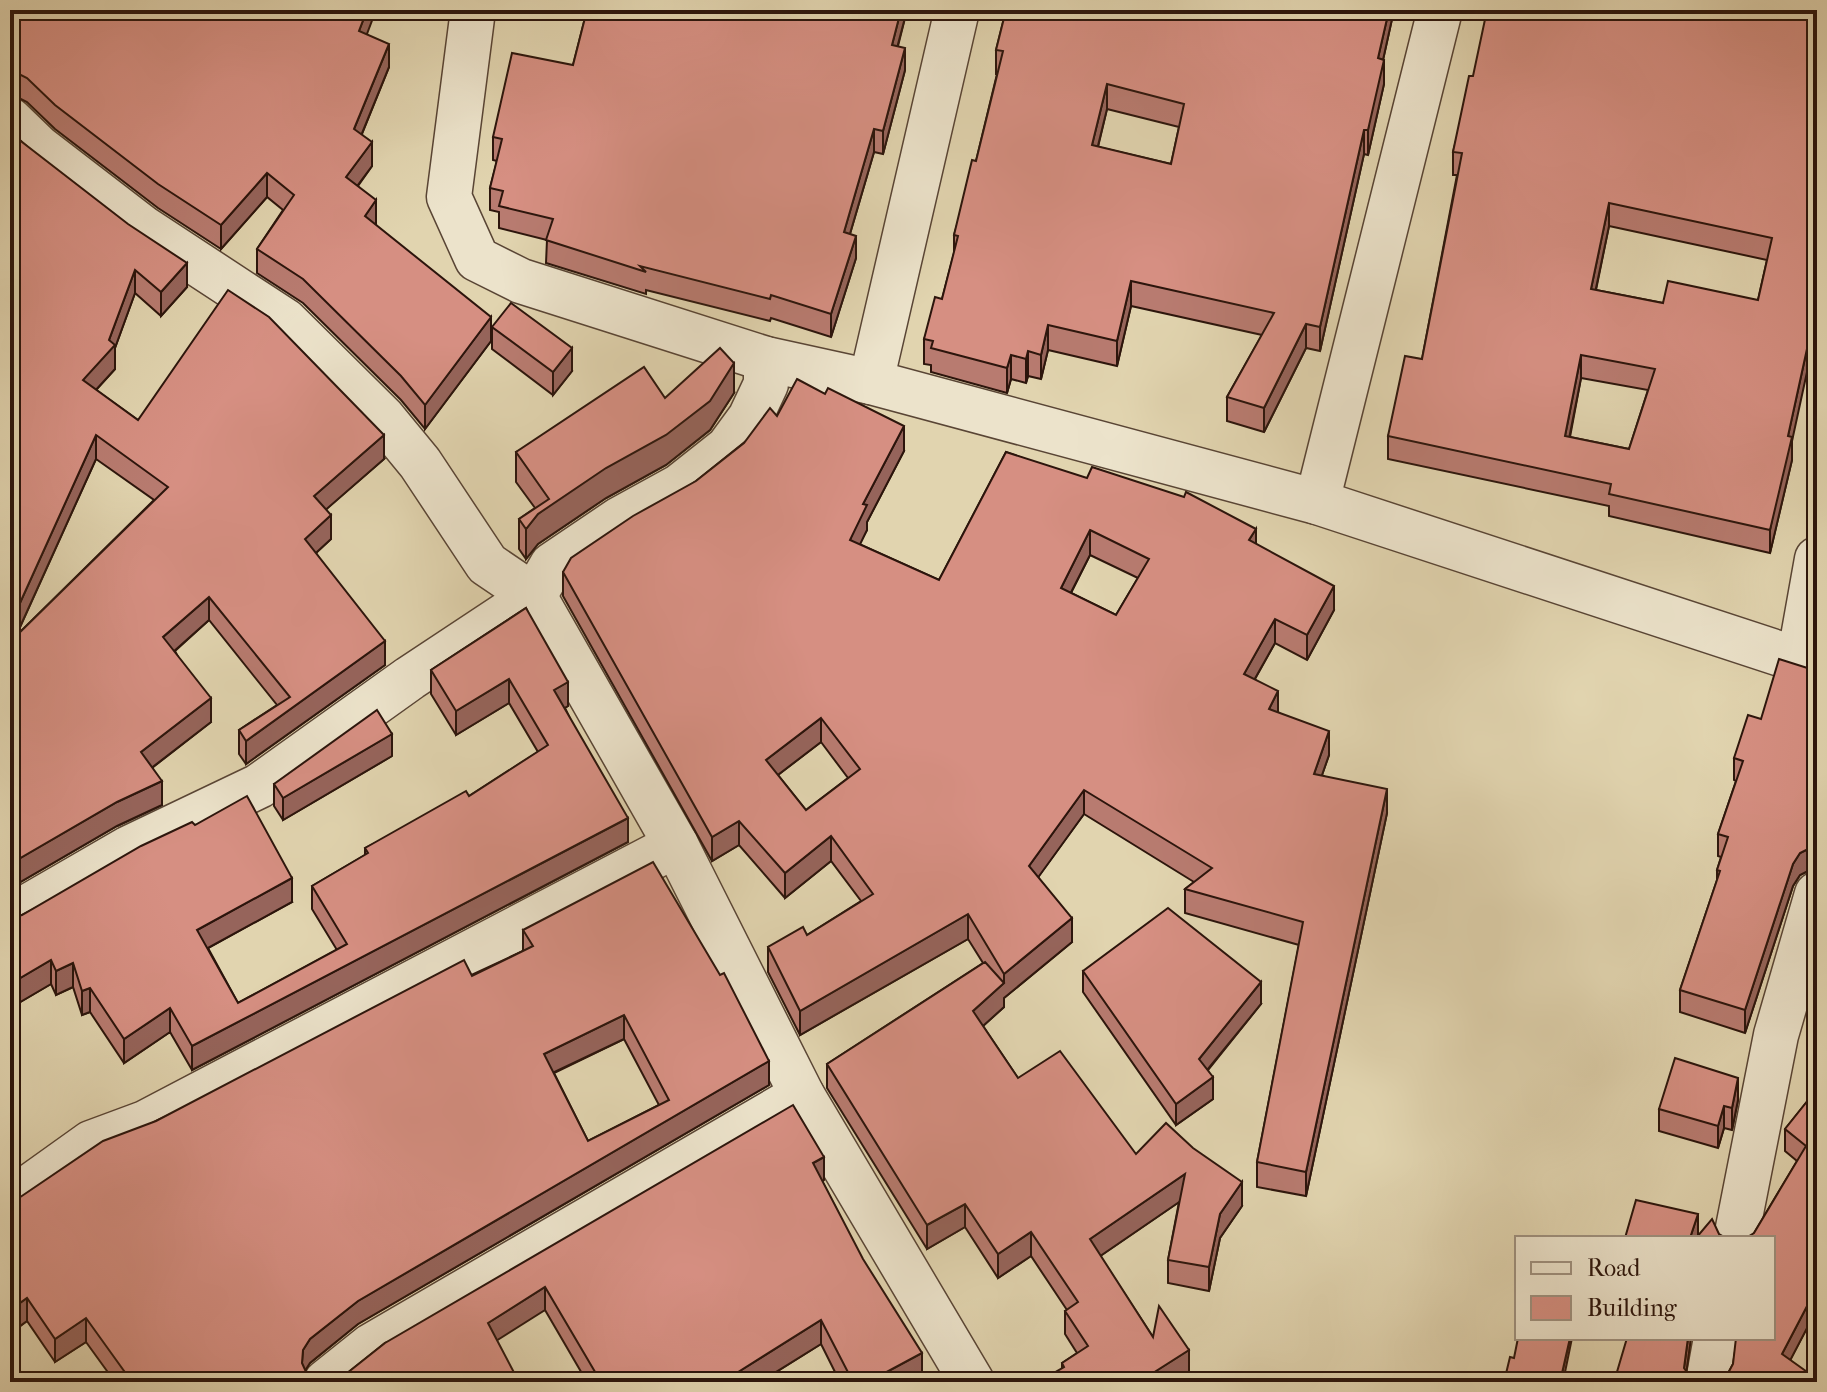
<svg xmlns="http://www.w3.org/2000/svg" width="1827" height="1392" font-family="'IM FELL French Canon',serif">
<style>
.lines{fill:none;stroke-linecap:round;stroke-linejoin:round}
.minor-casing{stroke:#594535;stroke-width:47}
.minor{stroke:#ece3cb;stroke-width:44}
.wall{fill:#b87b70;stroke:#2c150c;stroke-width:2;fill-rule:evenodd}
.shaded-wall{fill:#96645b;stroke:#2c150c;stroke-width:2}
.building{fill:#d68f82;stroke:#2c150c;stroke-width:2;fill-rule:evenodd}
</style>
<rect width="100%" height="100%" fill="#e1d4af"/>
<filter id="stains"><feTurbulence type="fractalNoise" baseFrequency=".0025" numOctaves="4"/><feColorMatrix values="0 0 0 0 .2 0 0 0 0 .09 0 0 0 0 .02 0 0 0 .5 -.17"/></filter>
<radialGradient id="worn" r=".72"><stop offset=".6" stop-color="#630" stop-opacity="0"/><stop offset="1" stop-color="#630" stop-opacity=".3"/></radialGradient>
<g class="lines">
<defs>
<g id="minor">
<path d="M473,10L449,197L477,259L521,281L766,359L871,382L1317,502L1799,660"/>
<path d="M10,120L39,148L143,228L285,321L383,418L420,463L487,564L534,596L676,845L802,1095L972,1382"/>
<path d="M871,382L957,10"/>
<path d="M1317,502L1440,10"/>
<path d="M1799,660L1817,559"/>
<path d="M10,917L129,848L259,786L410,678L534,596L552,565L620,519L680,486L728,448L750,418L766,384V359"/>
<path d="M10,1201L91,1143L145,1123L676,845"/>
<path d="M1736,1238L1776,1035L1817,894"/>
<path d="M326,1382L371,1346L802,1095"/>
<path d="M1708,1382L1716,1338"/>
</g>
</defs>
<!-- minor casing -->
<use href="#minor" class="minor-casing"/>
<!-- minor -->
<use href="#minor" class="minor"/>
</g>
<!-- wall -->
<g class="wall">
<path d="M10,10L367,34L389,67L362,134L372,166L358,186L376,224L375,225L491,341L425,429L401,400L303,303L257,273V249L283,210L267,197L221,249L158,208L55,129L27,102L15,96H10Z"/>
<path d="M587,10H907L898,46L905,70L883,154L874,152L850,234L856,258L831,337L771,318L770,321L646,290V294L546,263L547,240L499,228V212L490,210V188L497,161L493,160V137L573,65Z"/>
<path d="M1006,10H1394L1383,60L1384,84L1368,155L1364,154L1320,351L1306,348L1264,432L1227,421V397L1262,335L1131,306L1117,366L1048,350L1041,379L1028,376L1026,383L1011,379L1007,393L931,372V365L924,364V339L942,299L954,253V235L976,161L997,74H996V50ZM1107,109L1179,127L1171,164L1098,147Z"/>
<path d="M1817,10L1792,441V460L1770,553L1609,516V506L1388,459V436L1422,359L1457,175H1453V152L1473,76ZM1609,226L1767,260L1758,300L1663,303L1596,290ZM1581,378L1648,390L1629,449L1570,437Z"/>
<path d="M22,142L187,287L161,316L135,293L115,348V369L96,390L138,420L384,459L326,509L331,539L316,553L385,665L246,764L239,754V730L277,705L209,620L175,651L211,722L152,768L162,805L117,826L10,888ZM96,459L154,500L16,636Z"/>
<path d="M492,327L572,371L553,395L492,349Z"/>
<path d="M734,393L710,430L666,465L606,498L538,544L526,559L519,549V519L535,508L516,482V452L665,398Z"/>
<path d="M777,416L904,451L867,522V530L859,544L939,580L1006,452L1256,544L1334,610L1307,660L1275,643L1255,679L1278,712L1329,755L1322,775L1387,813L1306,1196L1257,1187V1162L1299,945L1185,913V889L1194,882L1084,814L1038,877L1072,942L1004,998V1007L983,1026L1018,1078L1136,1154L1242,1206L1220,1238L1209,1291L1168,1283V1260L1179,1202L1100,1256L1153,1337L1189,1374L1062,1368V1363L1077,1353L1065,1334V1311L1067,1310L1031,1256L998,1278L965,1227L927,1249L827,1088V1064L983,963L968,939L800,1035L768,972V947L807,935L861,901L831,861L785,898L739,845L712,861L563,596V572L696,481ZM1090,555L1138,578L1116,615L1071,593ZM821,742L848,778L806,810L778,775Z"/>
<path d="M526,608L568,706L565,708L628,842L192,1070L170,1032L124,1063L90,1012L82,1015L73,987L56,995L51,984L10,1008V918L22,915L195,825L292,902L208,948L238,1003L337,950L312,909V886L365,855V848L469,796L538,752L509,703L456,735L431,694V670Z"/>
<path d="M1817,671V870H1810L1800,875L1793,886L1745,1033L1680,1012V990L1717,880V870L1721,857L1718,856V834L1736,781L1734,780V758L1761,719Z"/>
<path d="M392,756L283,820L274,806V784Z"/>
<path d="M523,930L769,1085L358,1324L310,1363L305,1370L307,1374L318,1382H321H115L86,1342L55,1362L27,1321L10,1334V1201L13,1202L156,1121L523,951ZM624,1039L659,1105L588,1141L554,1073Z"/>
<path d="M1083,971L1261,1004L1208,1070L1213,1099L1176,1125L1083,992Z"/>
<path d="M1817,1003V1043L1811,1041V1019Z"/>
<path d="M1817,1056V1081L1816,1080V1058Z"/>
<path d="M1817,1089V1309L1790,1360L1726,1377L1733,1364L1754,1233L1797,1161L1785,1151V1129Z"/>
<path d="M1738,1100L1732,1130L1724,1128L1718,1148L1659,1131V1109Z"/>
<path d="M824,1180L822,1181L922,1377L913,1382H840L821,1344L760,1382H587L545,1310L341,1378L385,1343Z"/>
</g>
<!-- shaded-wall -->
<g class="shaded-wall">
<path d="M367,10H376L359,55V31Z"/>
<path d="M901,10H907L892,67V45Z"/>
<path d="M1389,10H1394L1379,78L1384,60V84L1368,155V130L1378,58Z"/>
<path d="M389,44V67L354,153V129Z"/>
<path d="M905,48V70L883,154V131Z"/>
<path d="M1107,84V109L1092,170V145Z"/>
<path d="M874,129V152L844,254V232Z"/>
<path d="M1364,130V154L1320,351V327Z"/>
<path d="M372,142V166L346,201V177Z"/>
<path d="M267,173V197L221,249V225Z"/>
<path d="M376,200V224L365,240V216Z"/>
<path d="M1609,203V226L1591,312V289Z"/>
<path d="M856,236V258L831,337V314Z"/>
<path d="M187,263V287L161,316V292Z"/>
<path d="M135,270V293L115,348V369L83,404V380L109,340Z"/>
<path d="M1131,281V306L1117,366V341Z"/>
<path d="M1817,303V326L1792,441V460L1770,553V530L1788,436Z"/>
<path d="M491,317V341L425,429V405Z"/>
<path d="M1306,324V348L1264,432V408Z"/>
<path d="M1048,325V350L1041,379V355Z"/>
<path d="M572,348V371L553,395V372Z"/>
<path d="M1028,351V376L1026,383V359Z"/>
<path d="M1011,355V379L1007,393V368Z"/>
<path d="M1581,355V378L1565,459V436Z"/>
<path d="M734,363V393L710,430L666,465L606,498L538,544L526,559V529L538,514Z"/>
<path d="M904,426V451L867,522V530L850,565V540L863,504Z"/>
<path d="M96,435V459L10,649V625Z"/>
<path d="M384,435V459L314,520V496Z"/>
<path d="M331,515V539L305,563V539Z"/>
<path d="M1256,529V553L1249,540Z"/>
<path d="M1090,530V555L1061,612V588Z"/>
<path d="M1334,586V610L1307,660V635Z"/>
<path d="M209,597V620L163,661V637Z"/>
<path d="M1275,619V643L1244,698V674Z"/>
<path d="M385,641V665L246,764V741Z"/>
<path d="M509,679V703L456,735V711Z"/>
<path d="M568,682V706L554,714V690Z"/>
<path d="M1278,691V715L1269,709Z"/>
<path d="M211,698V722L141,776V752Z"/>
<path d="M821,718V742L766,784V760Z"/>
<path d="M1329,731V755L1314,798V774Z"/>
<path d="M392,734V756L283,820V798Z"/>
<path d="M162,781V805L117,826L10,888V864L117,802Z"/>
<path d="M1387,789V813L1306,1196V1172Z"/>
<path d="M1084,790V814L1029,890V866Z"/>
<path d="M628,818V842L192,1070V1046Z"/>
<path d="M739,821V845L712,861V837Z"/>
<path d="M831,836V861L785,898V873Z"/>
<path d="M1810,848V870L1800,875L1793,886L1745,1033V1010L1793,864L1800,853Z"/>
<path d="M292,878V902L197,954V930Z"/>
<path d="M968,914V939L800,1035V1011Z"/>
<path d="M1072,918V942L1004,998V1007L973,1035V1011L1004,983V974Z"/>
<path d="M51,960V984L10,1008V984Z"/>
<path d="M73,963V987L56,995V971Z"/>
<path d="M1261,982V1004L1199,1080V1059Z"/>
<path d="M90,988V1012L82,1015V991Z"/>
<path d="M170,1008V1032L124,1063V1039Z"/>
<path d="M624,1015V1039L544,1077V1054Z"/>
<path d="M769,1061V1085L358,1324L310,1363L303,1374L302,1363L303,1350L310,1339L358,1301Z"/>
<path d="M1213,1077V1099L1176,1125V1104Z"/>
<path d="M1738,1078V1100L1732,1130V1108Z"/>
<path d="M1724,1106V1128L1718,1148V1126Z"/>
<path d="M824,1157V1180L813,1187V1163Z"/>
<path d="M1185,1174V1198L1090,1263V1239Z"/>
<path d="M1242,1182V1206L1220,1238L1209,1291V1267L1220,1214Z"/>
<path d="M965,1204V1227L927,1249V1225Z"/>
<path d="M1698,1214V1236L1697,1238H1690Z"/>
<path d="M1031,1232V1256L998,1278V1254Z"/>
<path d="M545,1287V1310L488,1346V1323Z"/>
<path d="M1817,1287V1309L1782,1376V1354Z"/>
<path d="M27,1298V1321L10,1333V1310Z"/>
<path d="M86,1318V1342L55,1362V1339Z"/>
<path d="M821,1320V1344L760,1382H735V1374Z"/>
<path d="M1570,1338H1572L1563,1382H1560Z"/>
<path d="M1688,1338H1691L1685,1382L1684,1368Z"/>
<path d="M1189,1350V1374L1177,1382H1145V1378Z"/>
<path d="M922,1353V1377L913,1382H868Z"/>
<path d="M244,1373V1382H232Z"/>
</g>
<!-- building -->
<g class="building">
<path d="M10,10H367L359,31L389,44L354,129L372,142L346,177L376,200L365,216L491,317L425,405L401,376L303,279L257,249L294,195L267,173L221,225L158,184L55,105L27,78L15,72H10Z"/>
<path d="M587,10H901L892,45L905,48L883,131L874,129L844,232L856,236L831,314L771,295L770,299L640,266L646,272L546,240L553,219L499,206L503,191L490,188L502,139L493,137L512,53L573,65Z"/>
<path d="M1006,10H1389L1378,58L1384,60L1368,130H1364L1320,327L1306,324L1264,408L1227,397L1274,313L1131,281L1117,341L1048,325L1041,355L1028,351L1026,359L1011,355L1007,368L931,348L933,341L924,339L935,297L942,299L958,236L954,235L972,160L976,161L1003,51L996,50ZM1107,84L1184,104L1171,164L1092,145Z"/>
<path d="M1487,10H1817V303L1788,436L1792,437L1770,530L1609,494L1611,484L1388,436L1405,356L1422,359L1462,153L1453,152L1469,76H1473ZM1609,203L1772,238L1758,300L1668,281L1663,303L1591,289ZM1581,355L1655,369L1629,449L1565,436Z"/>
<path d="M10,131L22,142L128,224L187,263L161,292L135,270L109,340L115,345L83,380L138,420L228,290L269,317L384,435L314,496L331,515L305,539L385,641L246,741L239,730L290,697L209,597L163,637L211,698L141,752L162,781L117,802L10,864V642L168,487L96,435L10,625Z"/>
<path d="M511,303L572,348L553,372L492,327Z"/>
<path d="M720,348L734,363L710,401L666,435L606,468L538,514L526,529L519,519L549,499L516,452L644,367L665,398Z"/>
<path d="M797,379L825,394L828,388L904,426L863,504L867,505L850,540L939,580L1006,452L1087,478L1092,467L1184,497L1186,492L1256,529L1249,540L1334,586L1307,635L1275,619L1244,674L1278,691L1269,709L1329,731L1314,774L1387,789L1306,1172L1257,1162L1303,922L1185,889L1212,868L1084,790L1029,866L1072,918L1004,974L968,914L800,1011L768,947L803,927L807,935L873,894L831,836L785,873L739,821L712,837L563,572L571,558L633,516L696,481L744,443L770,408L777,416ZM1090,530L1149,559L1116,615L1061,588ZM821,718L860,769L806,810L766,760Z"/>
<path d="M526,608L568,682L554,690L628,818L192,1046L170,1008L124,1039L90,988L82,991L73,963L56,971L51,960L10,984V918L22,915L141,846L192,822L195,825L247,796L292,878L197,930L238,1003L347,944L312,886L368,853L365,848L466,791L469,796L548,745L509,679L456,711L431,670Z"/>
<path d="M1779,659L1817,671V848H1810L1800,853L1793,864L1745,1010L1680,990L1720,871L1717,870L1728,837L1718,834L1743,761L1734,758L1748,715L1761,719Z"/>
<path d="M377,710L392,734L283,798L274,784Z"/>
<path d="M653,862L720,975L724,973L769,1061L358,1301L310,1339L303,1350L302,1363L307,1374L318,1382H321H250L244,1373L232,1382H132L86,1318L55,1339L27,1298L10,1310V1201L13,1202L103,1141L156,1121L464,960L472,976L533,946L523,930ZM624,1015L669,1100L588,1141L544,1054Z"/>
<path d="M1168,908L1261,982L1199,1059L1213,1077L1176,1104L1083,971Z"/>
<path d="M985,962L1004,983L973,1011L1018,1078L1060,1051L1136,1154L1166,1123L1193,1148L1242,1182L1220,1214L1209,1267L1168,1260L1185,1174L1090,1239L1153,1337L1159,1306L1189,1350L1145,1378L1147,1382H1038L1064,1367L1062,1363L1088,1346L1065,1311L1078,1302L1031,1232L998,1254L965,1204L927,1225L827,1064Z"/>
<path d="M1817,1003V1021L1811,1019Z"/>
<path d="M1675,1058L1738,1078L1732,1108L1724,1106L1718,1126L1659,1109Z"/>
<path d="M1817,1089V1287L1782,1354L1817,1379V1382H1718L1726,1377L1733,1364L1736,1338H1773V1238H1746L1754,1233L1806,1146L1785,1129Z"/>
<path d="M793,1105L824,1157L813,1163L863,1259L922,1353L868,1382H853L821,1320L735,1374L740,1382H601L545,1287L488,1323L519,1382H331L341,1378L385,1343Z"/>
<path d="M1636,1200L1698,1214L1690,1238H1625Z"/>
<path d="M1712,1219L1719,1234L1726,1238H1696Z"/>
<path d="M1518,1338H1570L1560,1382H1504L1510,1357L1514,1358Z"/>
<path d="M1627,1338H1688L1684,1368L1692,1379L1698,1382H1614Z"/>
</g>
<!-- margin -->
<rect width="1827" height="1392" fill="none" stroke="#e1d4af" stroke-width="40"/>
<rect x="12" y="12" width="1803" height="1368" fill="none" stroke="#2c150c" stroke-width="4"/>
<rect x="20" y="20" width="1787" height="1352" fill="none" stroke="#2c150c" stroke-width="2"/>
<!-- legend -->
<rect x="1515" y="1236" width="260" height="104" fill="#ece3cb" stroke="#9f917f" stroke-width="2"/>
<rect x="1531" y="1262" width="40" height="12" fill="#ece3cb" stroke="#9f917f" stroke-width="2"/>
<text x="1587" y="1276" font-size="24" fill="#2c150c">Road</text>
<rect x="1531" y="1296" width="40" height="24" fill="#d68f82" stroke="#9f917f" stroke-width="2"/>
<text x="1587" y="1316" font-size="24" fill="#2c150c">Building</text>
<rect width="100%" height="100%" filter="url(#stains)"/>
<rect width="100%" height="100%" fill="url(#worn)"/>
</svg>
